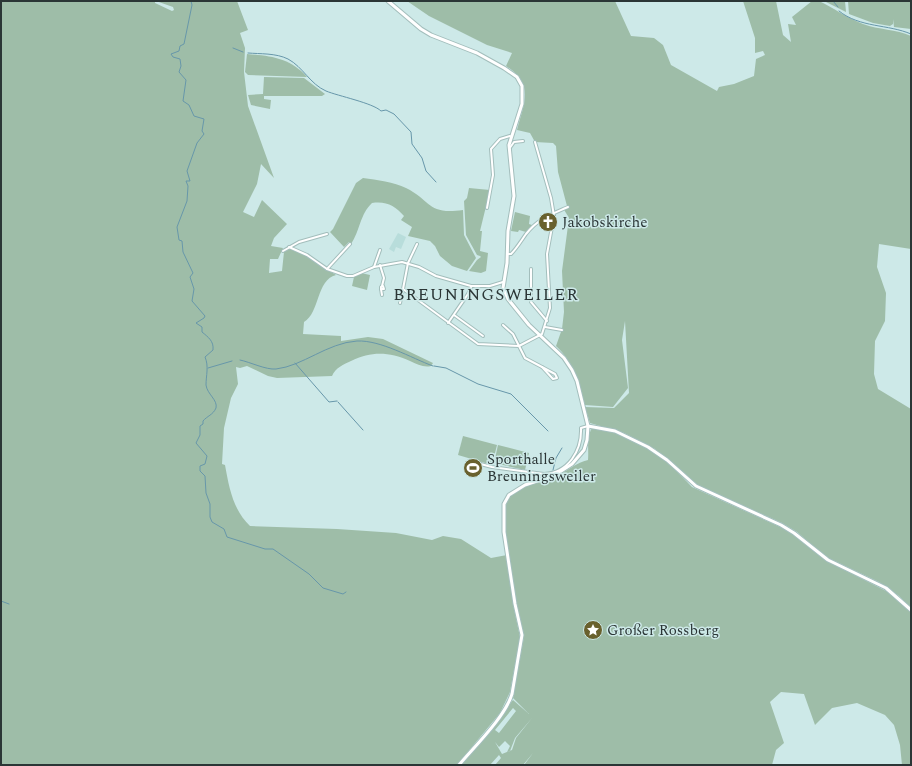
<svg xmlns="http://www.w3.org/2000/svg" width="912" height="766" font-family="Spectral,serif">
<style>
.built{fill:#b8dddb}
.green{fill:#9ebda8;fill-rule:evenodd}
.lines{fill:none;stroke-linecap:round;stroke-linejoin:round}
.stream{stroke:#6797aa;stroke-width:1}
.minor-casing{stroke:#a3bebc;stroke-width:4}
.tertiary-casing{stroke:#a3bebc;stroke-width:5}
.minor{stroke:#fff;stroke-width:2}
.tertiary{stroke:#fff;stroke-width:3}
.labels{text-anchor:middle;stroke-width:3;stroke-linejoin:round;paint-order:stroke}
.poi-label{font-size:15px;fill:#2b3636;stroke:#cde9e8;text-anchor:start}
.quarter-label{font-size:17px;letter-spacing:1px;fill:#2b3636;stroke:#cde9e8}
</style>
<rect width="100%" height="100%" fill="#cde9e8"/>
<!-- built -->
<path class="built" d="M398,233L406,237L401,249L396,247L394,252L389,249Z"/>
<!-- green -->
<g class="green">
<path d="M1,1H155V3L172,11L174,10L173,7L156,1H237L248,30L240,33L245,48L244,72L248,106L274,178L261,164L257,184L243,212L254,217L262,200L287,224L274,238L271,246L283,248L278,259H270L269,273L282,271L284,252L289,248L306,256L336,275C316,280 320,313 304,322L303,334L341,336V341L368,337L383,339L433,363L431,366C424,368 417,364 410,361C389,352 372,351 351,361C344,364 335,368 332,376L277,378L268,376L247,366L240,368L236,367L238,384L231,398L224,428L222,464L225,465C229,487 233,510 250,526L337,529L396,533L432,540L443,536L461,539L491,558L507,555L513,604L520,637L510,692L500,713L457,765H1Z"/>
<path d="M407,1H615L631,36L654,38L663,45L671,65L717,91L719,87L734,84L754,76L756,59L765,55L763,51L755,53V38L743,1H776L783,35L791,42L788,24L796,25L792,17L812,1H819C834,8 847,18 863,24C879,30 896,29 911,36V249L879,244L877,267L886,293L885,321L875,341L874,374L878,389L911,409V608L899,596L879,582L826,557L797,532L782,523L699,486L655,449L624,433L590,423L585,407L614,408L629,393L625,321L622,340L628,388L613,407L585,405C579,384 573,361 556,346L562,329L564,312L562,271L569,218L563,208L567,206L558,172L556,146L553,143L535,142L530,133L517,130C524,102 535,85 506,66L512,53L487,45L429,16Z"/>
<path d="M824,1H845L846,12Z"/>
<path d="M848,1H911V29L894,27L893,19V24L890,26L873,23L849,14Z"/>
<path d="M247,54C271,56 290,58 307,77L248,75L245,72Z"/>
<path d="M264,77L304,78L325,94L322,96H264V99L271,100L270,109L251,105L248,95L263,94Z"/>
<path d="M363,178C377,180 394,182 406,188C432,201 427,215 463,210L464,235L476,258L467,271L452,266L440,256L435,246L430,241L408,236L412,227L401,220L404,216C395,206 387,201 372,203C360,214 360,231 351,244L349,242L344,247L330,232L333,229L356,183Z"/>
<path d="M469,188L490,190L480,231H482L480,251L488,253L486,271L481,273L469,271L477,260L481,257L480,256L477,255L466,235L464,201L467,198Z"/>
<path d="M515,212L530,216L529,224L532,225L526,232L519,230L518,232L511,231Z"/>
<path d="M361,273L370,275L367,290L352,286L354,277Z"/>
<path d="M592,428L617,433L633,440L665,459L692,487L787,530L825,560L890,593L911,613V765H902L900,745L894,725L885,715L857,703L832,708L815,725L804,694L781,692L770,702L784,743L776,750L772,765H524L533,753L523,765H495L501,758L499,755L490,765H461L513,700L529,714L513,698L524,636L515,595L506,534L504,516L507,500C519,484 542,481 560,474C570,469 576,463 588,460C589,450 586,438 592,428ZM513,708L516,711L499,733L495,730ZM532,718L516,738L512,750L502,754L495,742L499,747L505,741L510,746L507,752L510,751L515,738Z"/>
<path d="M463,436L497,445L492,465L458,455Z"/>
<path d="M498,445L529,453L525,470L494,463Z"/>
</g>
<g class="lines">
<!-- stream -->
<g class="stream">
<path d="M191,1L192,5L184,44L180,46L179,51L171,54L173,57L180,59L181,66L179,72L186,80L183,101L189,105L194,116L204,119L202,131L204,134L197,143L187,171L190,181H186L188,186L187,201L177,227L179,240L182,241L183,252L193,273L190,277L194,289L192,301L205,316L204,318L196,323L202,327V332C208,337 214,341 213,350L205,357C209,366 206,376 206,385C207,394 218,400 216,408C213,415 207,416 203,421V424L200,426V435L196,443L207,456L205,464L200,466V471L205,476L206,493L210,504V517L212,522L224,529L227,537L265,549H273L309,574L323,588L343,594L346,592"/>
<path d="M833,1L838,7"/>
<path d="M839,11C860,28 888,24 911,34"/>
<path d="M233,48L243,52"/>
<path d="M248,53C260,54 276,53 288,59C303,67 310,84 326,91C338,96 373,103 381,111L386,110L394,114L411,132L412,144L422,158L426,171L436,182"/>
<path d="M240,360C250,362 266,370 276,369C303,366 327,343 357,341C381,340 411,358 433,366"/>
<path d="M295,363L329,402L337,401"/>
<path d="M434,366L446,368L478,384L511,394L548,431"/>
<path d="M208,368L232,361"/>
<path d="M338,402L363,430"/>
<path d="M553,470L556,458L562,448"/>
<path d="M1,601L9,604"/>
</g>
<defs>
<g id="minor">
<path d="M509,149L514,142L523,141"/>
<path d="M487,208L493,175L491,149L500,139L510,136"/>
<path d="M417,244L408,263L403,289L478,344L519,346L542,334L550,308L547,254L554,216L551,198L535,142"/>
<path d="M289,247L307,255L327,269L347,276H353L374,267L402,262L419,267L436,276L471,286H490L503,282"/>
<path d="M283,251L299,242L327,234"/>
<path d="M507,254H511C517,248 521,241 526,234C539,218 550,215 568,207"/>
<path d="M380,265L384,278L382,286"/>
<path d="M374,267L380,250"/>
<path d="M327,269L350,244"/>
<path d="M531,269V302L547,321"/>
<path d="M381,287L383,286L384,289H381Z"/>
<path d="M381,289L382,295"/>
<path d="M400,303L403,289"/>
<path d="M454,315L483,336"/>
<path d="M448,323L468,294L471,287"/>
<path d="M503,325L513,334L525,358L542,367"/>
<path d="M545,327L562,330"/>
<path d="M542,367L555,374L557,378L553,379Z"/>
<path d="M469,461L492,467L544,474C568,473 582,451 581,428L588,426"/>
</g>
<g id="tertiary">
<path d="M388,1L421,29L431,35L477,53L504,68L517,77L522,86V104L509,145L514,196L508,231L507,263L503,288L508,299L529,325L564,358L572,370L577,381L588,426L587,440L584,450L572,464L555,475L525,485L509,495L504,504V532L515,604L522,635L512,694C505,717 475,746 459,765"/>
<path d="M588,426L615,431L648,447L667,460L696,486L781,525L794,533L828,560L886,588L911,610"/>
</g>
</defs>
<!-- minor casing -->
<use href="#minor" class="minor-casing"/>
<!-- tertiary casing -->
<use href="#tertiary" class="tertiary-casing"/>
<!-- minor -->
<use href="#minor" class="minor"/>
<!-- tertiary -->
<use href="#tertiary" class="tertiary"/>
</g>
<!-- icons -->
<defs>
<symbol id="church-disc" viewBox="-11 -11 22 22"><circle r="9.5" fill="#69612e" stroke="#cde9e8"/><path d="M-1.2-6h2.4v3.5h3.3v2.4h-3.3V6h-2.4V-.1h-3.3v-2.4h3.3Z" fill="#fff"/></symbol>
<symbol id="stadium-disc" viewBox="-11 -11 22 22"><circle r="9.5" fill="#69612e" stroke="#cde9e8"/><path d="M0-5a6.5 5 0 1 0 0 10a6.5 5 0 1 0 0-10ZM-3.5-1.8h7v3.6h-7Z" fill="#fff"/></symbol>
<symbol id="sight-disc" viewBox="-11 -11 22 22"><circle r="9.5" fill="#69612e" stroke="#cde9e8"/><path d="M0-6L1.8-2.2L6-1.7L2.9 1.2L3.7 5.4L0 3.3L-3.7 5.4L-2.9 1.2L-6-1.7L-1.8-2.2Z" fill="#fff"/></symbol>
</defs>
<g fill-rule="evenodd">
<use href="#church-disc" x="537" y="211" width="22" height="22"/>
<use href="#stadium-disc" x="462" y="457" width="22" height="22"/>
<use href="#sight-disc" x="582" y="619" width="22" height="22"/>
</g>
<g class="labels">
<!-- poi labels -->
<g class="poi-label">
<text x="562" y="227">Jakobskirche</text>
<text x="487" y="464">Sporthalle<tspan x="487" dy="17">Breuningsweiler</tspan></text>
<text x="607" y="635">Großer Rossberg</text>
</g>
<!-- quarter labels -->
<g class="quarter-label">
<text x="486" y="300">BREUNINGSWEILER</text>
</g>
</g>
<!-- border -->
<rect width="912" height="766" fill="none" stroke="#2b3636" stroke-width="4"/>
</svg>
